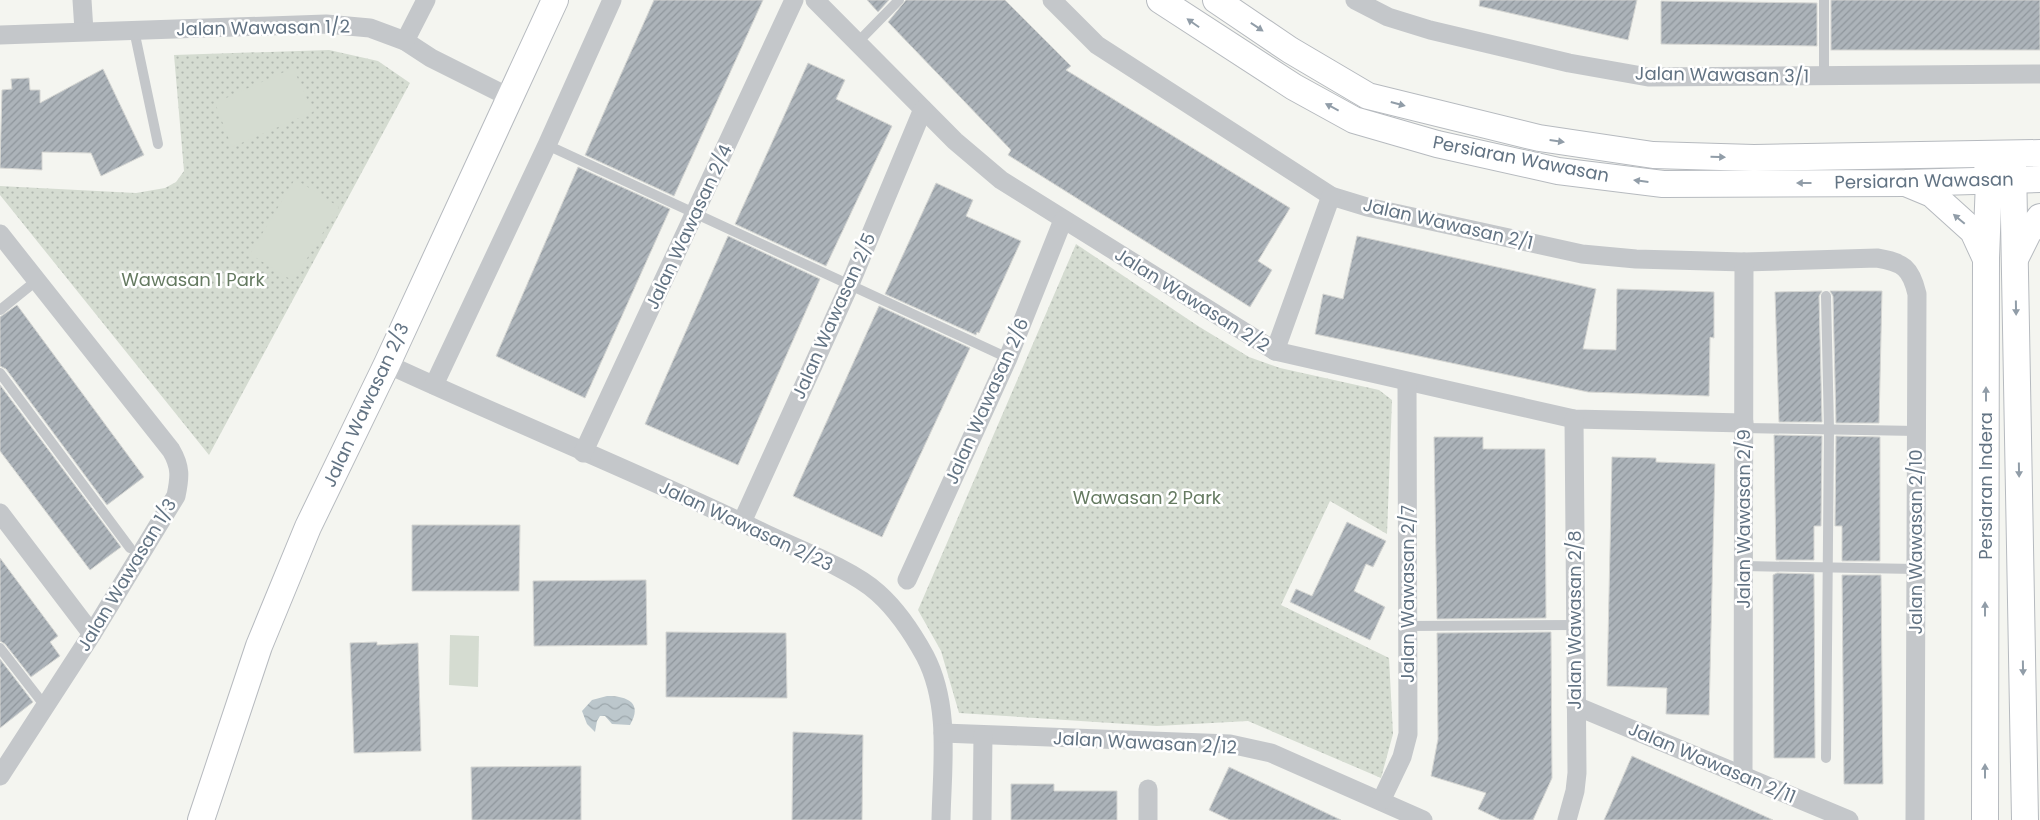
<svg xmlns="http://www.w3.org/2000/svg" width="2040" height="820" font-family="Poppins,sans-serif">
<style>
.park{fill:url(#park-dots)}
.garden{fill:#d5dcd1}
.water{fill:url(#water-waves)}
.building{fill:url(#building-hatch);stroke:#d5d6d3}
.lines{fill:none;stroke-linecap:round;stroke-linejoin:round}
.secondary-casing{stroke:#b6babf;stroke-width:28}
.lane{stroke:#c4c7ca;stroke-width:10}
.street{stroke:#c4c7ca;stroke-width:19}
.secondary{stroke:#fff;stroke-width:26}
.oneway{fill:#919da8}
.labels{text-anchor:middle;stroke-width:5;stroke-linejoin:round;paint-order:stroke}
.street-label{font-size:18px;fill:#627383;stroke:#fff}
.park-label{font-size:18px;fill:#657a61;stroke:#fff}
</style>
<defs>
<pattern id="park-dots" width="8" height="8" patternUnits="userSpaceOnUse" patternTransform="scale(1.25)"><rect width="8" height="8" fill="#d5dcd1"/><path d="M2 2h.1M6 6h.1" fill="none" stroke="#b0b7af" stroke-width="1.8" stroke-linecap="round"/></pattern>
<pattern id="water-waves" width="16" height="10" patternUnits="userSpaceOnUse" patternTransform="scale(1.25)"><rect width="16" height="10" fill="#bcc7cc"/><path d="M0 5q4-4 8 0t8 0" fill="none" stroke="#9ca6ab"/></pattern>
<pattern id="building-hatch" width="6" height="6" patternUnits="userSpaceOnUse" patternTransform="scale(1.25)"><rect width="6" height="6" fill="#acb3b9"/><path d="M-1 1l2-2M0 6l6-6M5 7l2-2" fill="none" stroke="#8f969c"/></pattern>
</defs>
<rect width="100%" height="100%" fill="#f4f5f0"/>
<!-- park -->
<g class="park">
<path d="M329,50L378,61L410,83L209,455L0,195V186L136,193L165,188L176,182L184,171L174,55Z"/>
<path d="M1076,244L1198,326L1249,357L1280,368L1379,390L1392,400L1387,534L1330,501L1281,605L1389,658L1393,734L1381,778L1248,721L1157,726L959,713L941,651L918,610Z"/>
</g>
<!-- garden -->
<g class="garden">
<path d="M293,68L313,112L232,147L215,103Z"/>
<path d="M295,179L339,207L293,281L250,254Z"/>
<path d="M450,635L479,636L478,687L449,685Z"/>
</g>
<!-- water -->
<path class="water" d="M607,696C628,696 643,703 630,725L612,724L605,716H600L597,721L595,732L587,724L582,711L592,700Z"/>
<!-- building -->
<g class="building">
<path d="M654,0H763L674,196L585,155Z"/>
<path d="M867,0H889L878,12Z"/>
<path d="M906,0H1005L1071,66L1066,70L1290,208L1258,261L1272,270L1250,307L1008,155L1011,150L888,22Z"/>
<path d="M1480,0H1637L1628,40L1479,6Z"/>
<rect x="1831" y="0" width="209" height="50"/>
<path d="M1661,1L1817,3V46L1661,44Z"/>
<path d="M808,63L845,80L836,99L892,126L826,266L735,224Z"/>
<path d="M103,69L144,155L101,176L91,153L42,152V170L0,168L2,90L12,89L11,79L29,78L30,90H40V103Z"/>
<path d="M578,167L670,209L585,398L496,356Z"/>
<path d="M936,183L973,200L966,216L1021,241L979,333L977,332L976,335L885,294Z"/>
<path d="M728,236L820,279L738,465L645,424Z"/>
<path d="M1357,236L1596,289L1583,349L1616,350L1617,289L1714,292V338L1710,337L1709,396L1588,392L1315,334L1323,294L1343,299Z"/>
<path d="M1822,291L1819,296L1822,422H1779L1775,292Z"/>
<path d="M1830,291H1882L1879,423H1836L1833,296Z"/>
<path d="M17,305L144,477L107,505L6,369L0,366V317Z"/>
<path d="M879,306L970,348L882,537L793,496Z"/>
<path d="M0,385L121,547L90,570L0,451Z"/>
<path d="M1774,435L1822,436L1821,526H1814V560H1776Z"/>
<path d="M1836,436L1880,437V561H1842V526H1835Z"/>
<path d="M1434,437H1483V449H1545L1546,618L1437,619Z"/>
<path d="M1612,457L1656,458V462L1715,464L1709,715L1666,714L1667,688L1607,686Z"/>
<path d="M1347,522L1386,541L1373,567L1366,564L1354,591L1385,607L1370,640L1290,602L1296,589L1312,596Z"/>
<path d="M412,525H520L519,591H412Z"/>
<path d="M0,558L58,636L50,642L60,656L31,677L5,644L0,641Z"/>
<path d="M1777,573L1814,574L1815,758H1774L1773,575Z"/>
<path d="M1842,575H1881L1883,784H1844Z"/>
<path d="M646,580L647,645L534,646L533,581Z"/>
<path d="M666,632L786,633L787,698L666,697Z"/>
<path d="M1551,632L1552,778L1533,820H1501L1478,809L1486,793L1431,776L1438,739L1437,633Z"/>
<path d="M377,642V645L418,643L421,751L354,753L350,643Z"/>
<path d="M0,659L33,702L0,728Z"/>
<path d="M793,732L863,735L862,820H792Z"/>
<path d="M1632,756L1773,820H1604Z"/>
<path d="M581,766V820H472L471,767Z"/>
<path d="M1229,767L1341,820H1230L1209,810Z"/>
<path d="M1011,784H1054V791H1117V820H1011Z"/>
</g>
<g class="lines">
<defs>
<g id="secondary">
<path d="M1160,0L1294,87L1354,120L1437,144L1558,171L1663,184L1905,183L2040,179"/>
<path d="M1216,0L1290,50L1368,96L1539,138L1653,155L1754,158L2040,153"/>
<path d="M2013,164L2025,820"/>
<path d="M1908,184L1932,194L1973,231L1985,257"/>
<path d="M2016,257L2028,233L2040,217"/>
<path d="M201,820L259,646L308,527L387,364L555,0"/>
<path d="M1985,820L1986,258L1989,181L1987,163"/>
</g>
</defs>
<!-- secondary casing -->
<use href="#secondary" class="secondary-casing"/>
<!-- lane -->
<g class="lane">
<path d="M134,30L158,144"/>
<path d="M857,43L899,0"/>
<path d="M1824,76V0"/>
<path d="M547,145L1008,358"/>
<path d="M1826,296L1829,429L1826,758"/>
<path d="M0,310L36,281"/>
<path d="M0,373L130,548"/>
<path d="M1744,428L1917,431"/>
<path d="M1744,566L1916,569"/>
<path d="M1408,626L1575,625"/>
<path d="M0,648L45,706"/>
</g>
<!-- street -->
<g class="street">
<path d="M82,0L84,31"/>
<path d="M815,0L955,141L1001,180L1275,351L1574,419L1744,423"/>
<path d="M1052,0L1097,45L1331,196L1367,207L1582,254L1636,259L1744,262L1877,258C1903,262 1911,268 1917,294L1915,820"/>
<path d="M1355,0L1388,17L1430,30L1569,63L1648,77L2040,74"/>
<path d="M0,35L326,24L370,28L405,41L431,58L509,97"/>
<path d="M405,41L426,0"/>
<path d="M0,234L171,450C181,467 180,477 176,496L92,634L0,776"/>
<path d="M1275,351L1331,196"/>
<path d="M387,364C512,422 642,474 766,534C798,549 853,570 878,593C897,610 913,634 925,656C951,706 942,766 941,820"/>
<path d="M434,385L547,145L612,0"/>
<path d="M583,453L794,0"/>
<path d="M0,513L92,634"/>
<path d="M742,522L850,284L923,109"/>
<path d="M907,580L1008,358L1063,220"/>
<path d="M1576,706L1849,820"/>
<path d="M943,733L1230,744L1271,753L1423,820"/>
<path d="M1743,776L1744,262"/>
<path d="M1381,801L1402,757L1408,734L1407,382"/>
<path d="M982,820L983,735"/>
<path d="M1148,820V789"/>
<path d="M1567,820L1575,791L1577,773L1574,419"/>
</g>
<!-- secondary -->
<use href="#secondary" class="secondary"/>
</g>
<!-- one-way arrows -->
<defs><path id="oneway-solid" d="M-6-.8H1V-3.2L6.5 0L1 3.2V.8H-6Z" transform="scale(1.25)"/></defs>
<g class="oneway">
<use href="#oneway-solid" transform="translate(1193 23) rotate(-145)"/>
<use href="#oneway-solid" transform="translate(1257 27) rotate(34)"/>
<use href="#oneway-solid" transform="translate(1398 104) rotate(15)"/>
<use href="#oneway-solid" transform="translate(1332 107) rotate(-152)"/>
<use href="#oneway-solid" transform="translate(1557 141) rotate(8)"/>
<use href="#oneway-solid" transform="translate(1718 157) rotate(2)"/>
<use href="#oneway-solid" transform="translate(1641 181) rotate(-173)"/>
<use href="#oneway-solid" transform="translate(1804 183) rotate(180)"/>
<use href="#oneway-solid" transform="translate(1959 219) rotate(-140)"/>
<use href="#oneway-solid" transform="translate(2016 308) rotate(89)"/>
<use href="#oneway-solid" transform="translate(1986 394) rotate(-90)"/>
<use href="#oneway-solid" transform="translate(2019 470) rotate(89)"/>
<use href="#oneway-solid" transform="translate(1985 609) rotate(-90)"/>
<use href="#oneway-solid" transform="translate(2023 668) rotate(89)"/>
<use href="#oneway-solid" transform="translate(1985 771) rotate(-90)"/>
</g>
<g class="labels">
<!-- street labels -->
<g class="street-label">
<text transform="translate(263 28) rotate(-1)" y="6">Jalan Wawasan 1/2</text>
<text transform="translate(1722 75) rotate(1)" y="6">Jalan Wawasan 3/1</text>
<text transform="translate(1521 159) rotate(11)" y="6">Persiaran Wawasan</text>
<text transform="translate(1924 181) rotate(-1)" y="6">Persiaran Wawasan</text>
<text transform="translate(1448 224) rotate(13)" y="6">Jalan Wawasan 2/1</text>
<text transform="translate(689 227) rotate(-65)" y="6">Jalan Wawasan 2/4</text>
<text transform="translate(1192 300) rotate(32)" y="6">Jalan Wawasan 2/2</text>
<text transform="translate(834 316) rotate(-66)" y="6">Jalan Wawasan 2/5</text>
<text transform="translate(987 401) rotate(-66)" y="6">Jalan Wawasan 2/6</text>
<text transform="translate(366 405) rotate(-65)" y="6">Jalan Wawasan 2/3</text>
<text transform="translate(1986 486) rotate(-90)" y="6">Persiaran Indera</text>
<text transform="translate(1744 519) rotate(-90)" y="6">Jalan Wawasan 2/9</text>
<text transform="translate(746 526) rotate(25)" y="6">Jalan Wawasan 2/23</text>
<text transform="translate(1916 542) rotate(-90)" y="6">Jalan Wawasan 2/10</text>
<text transform="translate(127 575) rotate(-59)" y="6">Jalan Wawasan 1/3</text>
<text transform="translate(1408 594) rotate(-90)" y="6">Jalan Wawasan 2/7</text>
<text transform="translate(1575 620) rotate(-90)" y="6">Jalan Wawasan 2/8</text>
<text transform="translate(1145 743) rotate(3)" y="6">Jalan Wawasan 2/12</text>
<text transform="translate(1712 763) rotate(23)" y="6">Jalan Wawasan 2/11</text>
</g>
<!-- park labels -->
<g class="park-label">
<text x="193" y="286">Wawasan 1 Park</text>
<text x="1147" y="504">Wawasan 2 Park</text>
</g>
</g>
</svg>
